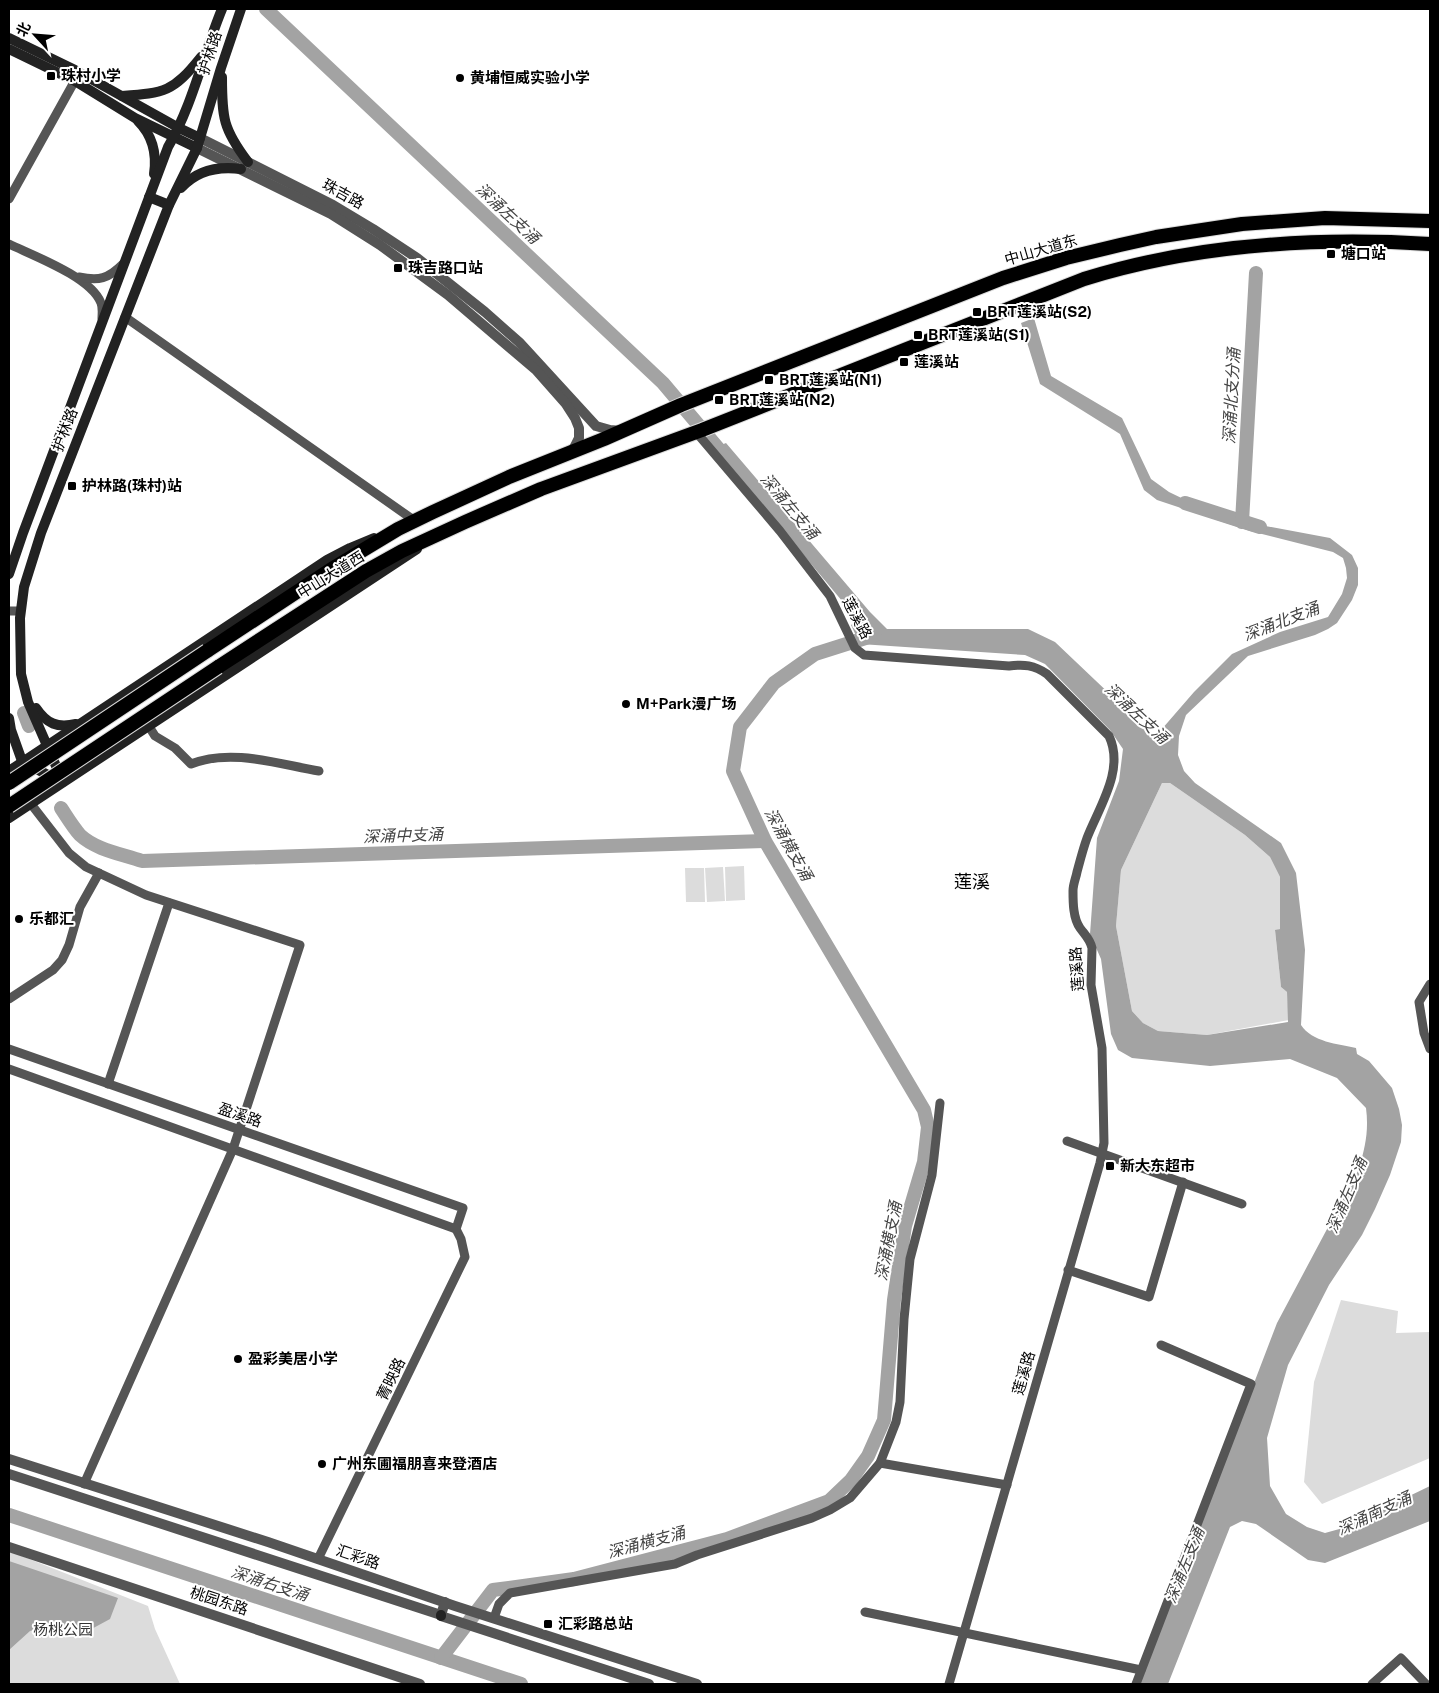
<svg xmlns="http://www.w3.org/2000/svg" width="1439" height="1693" font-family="'Public Sans','Noto Sans SC',sans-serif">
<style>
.green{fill:#dcdcdc}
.water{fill:#a3a3a3;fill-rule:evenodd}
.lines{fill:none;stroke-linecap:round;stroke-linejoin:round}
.river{stroke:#a3a3a3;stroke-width:14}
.trunk-casing{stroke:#dbdbdb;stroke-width:16}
.minor{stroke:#555;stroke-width:9}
.tertiary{stroke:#555;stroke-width:10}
.secondary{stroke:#222;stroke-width:10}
.trunk{stroke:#000;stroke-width:14}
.trunk-bridge-casing{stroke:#dbdbdb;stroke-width:16;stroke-linecap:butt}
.trunk-bridge{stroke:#000;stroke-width:14}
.poi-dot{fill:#000;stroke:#fff;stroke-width:2}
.labels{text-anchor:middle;stroke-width:4;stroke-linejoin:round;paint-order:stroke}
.street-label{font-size:15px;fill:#000;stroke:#fff}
.poi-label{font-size:15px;font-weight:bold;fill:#000;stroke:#fff;text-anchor:start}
.park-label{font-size:15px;fill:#333;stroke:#fff}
.water-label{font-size:16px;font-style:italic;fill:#444;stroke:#fff}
.quarter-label{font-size:18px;fill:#000;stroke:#fff}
</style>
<rect width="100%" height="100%" fill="#fff"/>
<!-- green -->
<g class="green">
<path d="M1162,783H1170L1183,792L1245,835L1270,857L1280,877V929L1275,931L1281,987L1287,992L1289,1020L1207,1035L1158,1031L1143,1023L1132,1011L1116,926L1121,870Z"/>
<path d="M744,866L745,900L726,901L725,867Z"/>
<path d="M723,867L725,901L707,902L705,868Z"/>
<path d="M685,868H704L705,902H686Z"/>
<path d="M1341,1300L1398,1311L1396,1333L1430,1332V1458L1322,1504L1304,1482L1314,1382Z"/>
<path d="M9,1551L148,1606L155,1629L180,1684H9Z"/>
</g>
<!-- water -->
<g class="water">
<path d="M1034,318L1051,376L1122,418L1151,479L1169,492L1223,518L1330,538L1352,555L1358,568V585L1352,600L1337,623L1328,629L1315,635L1248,656L1186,715L1179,736L1178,755L1184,771L1195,783L1281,843L1296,873L1305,950L1301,1025C1312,1042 1338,1044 1356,1048L1357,1054L1369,1061L1392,1088L1399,1109L1402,1125L1401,1142L1390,1175L1375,1209L1362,1235L1329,1285L1288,1365L1267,1438L1270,1486L1286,1514L1307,1527L1325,1533L1343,1528L1430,1486V1521L1325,1563L1308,1560L1256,1524L1242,1521L1230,1527L1168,1684H1139L1277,1323L1359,1169C1365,1147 1369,1131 1366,1108L1337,1078L1290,1059L1210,1066L1132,1058L1118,1050L1111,1034L1101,959L1090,934L1097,838L1119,781L1123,749L1110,730L1045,664L1025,655L860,644L851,625L858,620L714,448L726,443L870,612L887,629H1028L1055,642L1155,737L1194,692L1232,654L1280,632L1328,617L1342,594L1347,578L1346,568L1343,558L1333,552L1250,531L1157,500L1144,490L1120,434L1040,384L1021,323ZM1162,783H1170L1183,792L1245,835L1270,857L1280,877V929L1275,930L1281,987L1287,992L1288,1022L1207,1035L1158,1031L1143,1023L1132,1011L1116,926L1121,870Z"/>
<path d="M9,1561L118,1598L110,1619L86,1632L67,1628L59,1631L47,1626L30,1631L9,1650Z"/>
</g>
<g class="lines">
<!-- river -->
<g class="river">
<path d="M266,9L663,383L728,460"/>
<path d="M1185,503L1260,527"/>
<path d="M1242,522L1256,273"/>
<path d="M24,713L29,726"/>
<path d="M61,808C67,817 73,827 80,835C96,850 122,854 142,861L765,841"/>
<path d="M9,1515L521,1684"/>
<path d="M441,1658L493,1590L574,1579L727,1539L829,1501L851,1480L868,1456L884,1420L894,1300L905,1226L924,1162L928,1127L924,1110L765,841L733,771L740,727L774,683L815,654L875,635"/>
</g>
<defs>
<g id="trunk">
<path d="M207,651L330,570L398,529L433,512L509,477L604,439L681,405L1003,278L1066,258L1120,245L1156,237L1242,224L1325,218L1430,221"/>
<path d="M218,667L366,571L402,551L465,522L541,489L702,430L1084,279C1196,244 1314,237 1430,244"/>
</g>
</defs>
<!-- trunk casing -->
<use href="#trunk" class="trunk-casing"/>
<!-- minor -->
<g class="minor">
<path d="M9,199L78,75"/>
<path d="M9,244C34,256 91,277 101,303C103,308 102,313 102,319"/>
<path d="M79,277C99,281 108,279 123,264"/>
<path d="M125,317L415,521"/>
<path d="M696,432L780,531L830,596L855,648L864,655L1009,666C1024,664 1034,665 1047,674L1109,736C1125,770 1099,807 1087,838C1083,849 1080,861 1077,872C1076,878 1073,884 1073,891C1073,902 1073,918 1080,928C1085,935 1090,939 1092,948L1091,985L1102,1048L1104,1143L1100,1163L949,1684"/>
<path d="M9,611H20"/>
<path d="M148,725L155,736L175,748L191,764C231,748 278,764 319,771"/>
<path d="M31,804L69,853L86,867L146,895L300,945L233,1149L84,1484"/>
<path d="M1430,984L1419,1002L1424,1033L1430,1049"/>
<path d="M9,999L53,970L62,960L69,945L80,907L99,873"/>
<path d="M9,1049L463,1208L456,1229L461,1239L465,1257L318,1559"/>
<path d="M9,1069L456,1229"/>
<path d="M108,1084L169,903"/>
<path d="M1067,1141L1242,1204"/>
<path d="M1068,1270L1149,1297L1183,1182"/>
<path d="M880,1463L1007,1485"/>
<path d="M865,1612L1141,1670"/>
<path d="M494,1618L499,1604L510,1593L675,1564L697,1555L812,1518L830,1510L850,1498L880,1463L896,1422L900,1402L904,1319L910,1259L932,1175L940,1103"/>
<path d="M1136,1684L1251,1384L1161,1345"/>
<path d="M1372,1684L1401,1658L1426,1684"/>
</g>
<!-- tertiary -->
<g class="tertiary">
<path d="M200,138L333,205L373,229L417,258L485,312L519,342L596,426L610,430L621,431"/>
<path d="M197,148L331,214L380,245L448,295L536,370L566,404L575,418L579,428V438L572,452"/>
<path d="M9,1459L268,1542L455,1606L697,1684"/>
<path d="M9,1474L441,1615L445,1602"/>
<path d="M9,1547L420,1684"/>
<path d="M441,1616L649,1684"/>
</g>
<!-- secondary -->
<g class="secondary">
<path d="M9,38L75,70L179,128L200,138"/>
<path d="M9,49L75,81L135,118L197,148"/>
<path d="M222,77C222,118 223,129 248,162"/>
<path d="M122,96C165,93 173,92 201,57"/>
<path d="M138,121C152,135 157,154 154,174"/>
<path d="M181,188C197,170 218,166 241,169"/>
<path d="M149,197L169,205"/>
<path d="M9,574L23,533L168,147C193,104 203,55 222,9"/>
<path d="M36,708C47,724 57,728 76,724"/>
<path d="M9,718L11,730L22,761L57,780"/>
<path d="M9,771L327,560L350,548L374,538"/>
<path d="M63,782L28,702L21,674L20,618L24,587L41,533L169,205L197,148L221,68L241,9"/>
<path d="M9,818L417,549"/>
<path d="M441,1615V1616"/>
</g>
<!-- trunk -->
<use href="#trunk" class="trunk"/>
<defs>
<g id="trunk-bridge">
<path d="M9,783L207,651"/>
<path d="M9,806L218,667"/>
</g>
</defs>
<!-- trunk-bridge casing -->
<use href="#trunk-bridge" class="trunk-bridge-casing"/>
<!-- trunk-bridge -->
<use href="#trunk-bridge" class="trunk-bridge"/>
</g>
<!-- markers -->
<g class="poi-dot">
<rect x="46" y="71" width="10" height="10" rx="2.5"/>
<circle cx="460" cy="78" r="5"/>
<rect x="1326" y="249" width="10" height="10" rx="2.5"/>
<rect x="393" y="263" width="10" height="10" rx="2.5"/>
<rect x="972" y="307" width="10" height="10" rx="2.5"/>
<rect x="913" y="330" width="10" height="10" rx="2.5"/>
<rect x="899" y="357" width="10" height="10" rx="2.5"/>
<rect x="764" y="375" width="10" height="10" rx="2.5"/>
<rect x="714" y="395" width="10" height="10" rx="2.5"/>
<rect x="67" y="481" width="10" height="10" rx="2.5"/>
<circle cx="626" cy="704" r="5"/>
<circle cx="19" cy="919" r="5"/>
<rect x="1105" y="1161" width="10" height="10" rx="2.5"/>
<circle cx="238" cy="1359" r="5"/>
<circle cx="322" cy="1464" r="5"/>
<rect x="543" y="1619" width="10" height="10" rx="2.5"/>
</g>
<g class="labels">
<!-- street labels -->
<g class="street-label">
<text transform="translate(210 53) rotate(-72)" y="5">护林路</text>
<text transform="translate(343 194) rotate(29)" y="5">珠吉路</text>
<text transform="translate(1041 250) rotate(-16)" y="5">中山大道东</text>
<text transform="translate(65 430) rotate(-69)" y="5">护林路</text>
<text transform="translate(331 575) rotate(-32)" y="5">中山大道西</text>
<text transform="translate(857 618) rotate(62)" y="5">莲溪路</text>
<text transform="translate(1077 969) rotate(-94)" y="5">莲溪路</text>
<text transform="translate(240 1115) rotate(19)" y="5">盈溪路</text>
<text transform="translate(1024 1373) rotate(-74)" y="5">莲溪路</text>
<text transform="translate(391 1379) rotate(-64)" y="5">菁映路</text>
<text transform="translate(358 1557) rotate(19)" y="5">汇彩路</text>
<text transform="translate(219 1601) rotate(18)" y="5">桃园东路</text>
</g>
<!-- poi labels -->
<g class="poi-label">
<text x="61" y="81">珠村小学</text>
<text x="470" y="83">黄埔恒威实验小学</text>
<text x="1341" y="259">塘口站</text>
<text x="408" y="273">珠吉路口站</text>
<text x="987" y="317">BRT莲溪站(S2)</text>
<text x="928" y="340">BRT莲溪站(S1)</text>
<text x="914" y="367">莲溪站</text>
<text x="779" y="385">BRT莲溪站(N1)</text>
<text x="729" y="405">BRT莲溪站(N2)</text>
<text x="82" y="491">护林路(珠村)站</text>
<text x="636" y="709">M+Park漫广场</text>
<text x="29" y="924">乐都汇</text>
<text x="1120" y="1171">新大东超市</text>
<text x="248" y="1364">盈彩美居小学</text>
<text x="332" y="1469">广州东圃福朋喜来登酒店</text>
<text x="558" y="1629">汇彩路总站</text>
</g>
<!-- park labels -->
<g class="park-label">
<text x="63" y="1635">杨桃公园</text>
</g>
<!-- water labels -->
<g class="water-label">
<text transform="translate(508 213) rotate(43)" y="6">深涌左支涌</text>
<text transform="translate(1231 396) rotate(-87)" y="6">深涌北支分涌</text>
<text transform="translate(790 506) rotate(50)" y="6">深涌左支涌</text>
<text transform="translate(1281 621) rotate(-21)" y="6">深涌北支涌</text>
<text transform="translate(1137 713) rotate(43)" y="6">深涌左支涌</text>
<text transform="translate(403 835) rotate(-2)" y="6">深涌中支涌</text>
<text transform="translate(789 844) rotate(61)" y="6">深涌横支涌</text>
<text transform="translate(1346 1195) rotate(-67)" y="6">深涌左支涌</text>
<text transform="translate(888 1241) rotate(-79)" y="6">深涌横支涌</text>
<text transform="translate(1374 1513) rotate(-25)" y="6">深涌南支涌</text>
<text transform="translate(646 1542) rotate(-15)" y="6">深涌横支涌</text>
<text transform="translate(1184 1565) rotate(-68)" y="6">深涌左支涌</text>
<text transform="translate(270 1583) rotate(18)" y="6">深涌右支涌</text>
</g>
<!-- quarter labels -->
<g class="quarter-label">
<text x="972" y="888">莲溪</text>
</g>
</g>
<!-- border -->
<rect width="1439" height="1693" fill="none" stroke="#000000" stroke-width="20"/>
<!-- north arrow -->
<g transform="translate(35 35) rotate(296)" stroke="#ffffff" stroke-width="4" paint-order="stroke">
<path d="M0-4L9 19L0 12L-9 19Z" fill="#000000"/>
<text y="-8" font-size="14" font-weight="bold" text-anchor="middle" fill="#000000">北</text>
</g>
</svg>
